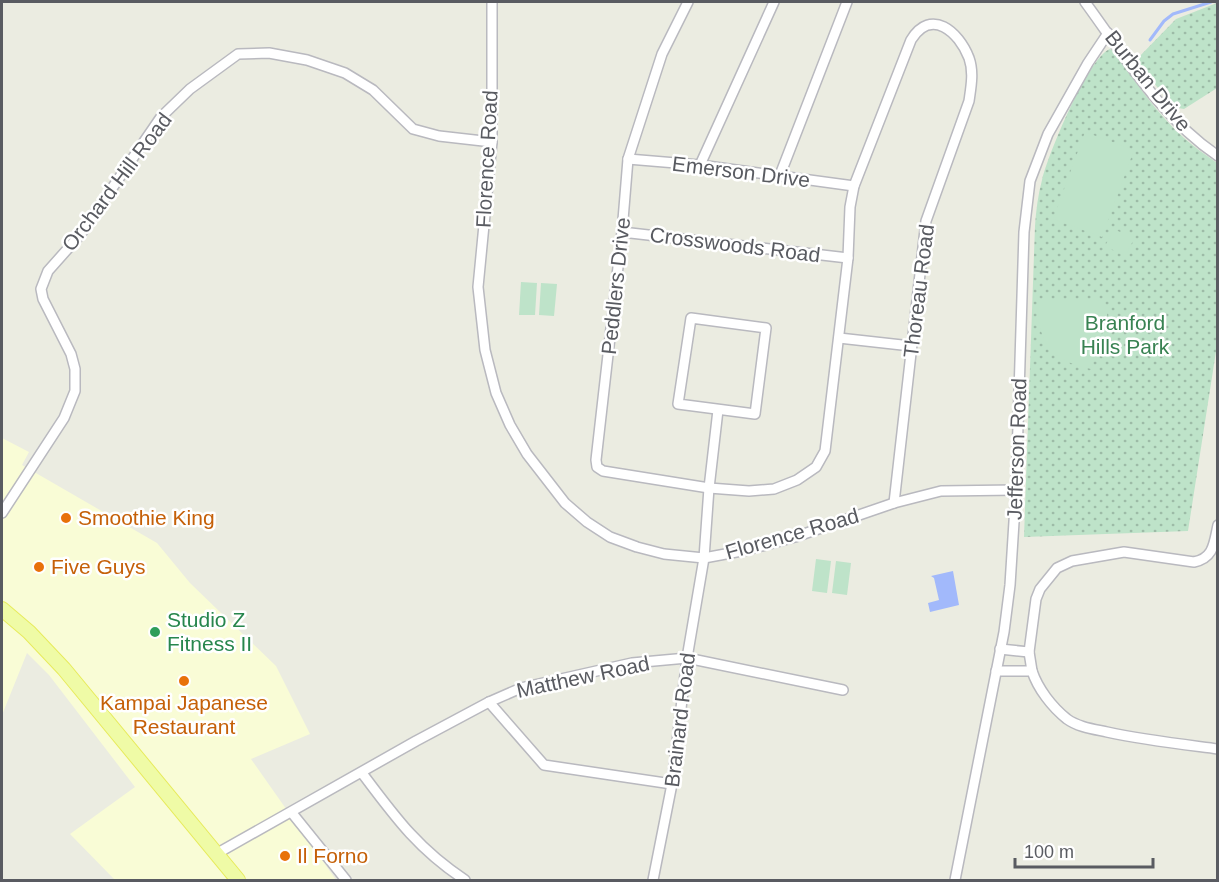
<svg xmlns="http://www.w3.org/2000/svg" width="1219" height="882" font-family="Arial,sans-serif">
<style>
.commercial{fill:#f9fcd6}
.grass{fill:url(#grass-dots)}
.pitch{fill:#bee3c9}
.water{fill:#a2b9fb}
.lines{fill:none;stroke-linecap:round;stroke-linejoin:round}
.stream{stroke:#a2b9fb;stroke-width:3}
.minor-casing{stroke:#b9b9bf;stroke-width:12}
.primary-casing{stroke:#e7eb5b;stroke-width:16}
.minor{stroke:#fff;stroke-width:9}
.primary{stroke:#effba6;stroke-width:14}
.food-dot{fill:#e8710a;stroke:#fff;stroke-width:2}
.leisure-dot{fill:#2e9e5b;stroke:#fff;stroke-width:2}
.labels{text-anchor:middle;stroke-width:5;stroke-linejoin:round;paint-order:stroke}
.street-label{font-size:21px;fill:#595b61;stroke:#fff}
.park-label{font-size:21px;fill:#388252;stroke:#fff}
.food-label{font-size:21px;fill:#c56008;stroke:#fff;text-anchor:start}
.leisure-label{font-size:21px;fill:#27864d;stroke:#fff;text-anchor:start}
</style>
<defs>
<pattern id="grass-dots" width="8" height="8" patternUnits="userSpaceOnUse" patternTransform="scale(1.5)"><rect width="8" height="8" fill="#bee3c9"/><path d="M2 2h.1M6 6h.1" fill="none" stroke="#9dbba7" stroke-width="1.8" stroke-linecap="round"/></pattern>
</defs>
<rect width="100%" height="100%" fill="#ebece1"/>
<!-- commercial -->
<path class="commercial" d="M2,438L29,452L22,465L157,543L190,583L276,666L310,734L251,759L336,880H115L70,834L135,787L49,675L27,653L2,715Z"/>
<!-- grass -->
<g class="grass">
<path d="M1217,3V88L1184,109L1173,107L1136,60L1176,19Z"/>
<path d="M1110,49L1114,51C1135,81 1156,113 1184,138C1194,147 1206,155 1217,163V345L1188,531L1024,537L1035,226C1036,210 1038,195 1042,180C1048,155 1088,57 1110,49Z"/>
</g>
<!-- pitch -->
<g class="pitch">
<path d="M1085,132L1134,150L1102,237L1053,219Z"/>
<path d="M1114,229L1134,239L1125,256L1105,246Z"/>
<path d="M521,282L537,283L535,315H519Z"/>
<path d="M541,283L557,284L554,316L539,315Z"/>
<path d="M1038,299H1093L1101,301L1107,307V316L1091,369C1050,361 1036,340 1038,299Z"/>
<path d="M816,559L831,561L827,593L812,591Z"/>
<path d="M836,561L851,563L847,595L832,593Z"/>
</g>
<!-- water -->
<path class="water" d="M953,571L959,605L930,612L928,603L939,600L934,578L931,576Z"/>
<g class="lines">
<!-- stream -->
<path class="stream" d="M1150,40L1164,21L1173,14L1211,2"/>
<defs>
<g id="minor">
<path d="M492,2V142L478,287L485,350L496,393L510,425L527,454L565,503L587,522L610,537L637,547L664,554L704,558L747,550L795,537L894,503L941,491L1016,490"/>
<path d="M688,2L662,54L628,159L622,232L596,460L597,467L603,471L709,488L749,491L774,489L797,480L816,467L825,451L848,258L850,207L854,186L911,40C931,7 959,32 969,58C974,72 971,87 969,101L926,221L894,503"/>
<path d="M1085,2C1124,55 1161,118 1218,156"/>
<path d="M628,159L700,165L854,186"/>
<path d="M700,165L774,2"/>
<path d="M780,175L847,2"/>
<path d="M622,232L848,258"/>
<path d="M691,318L766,328L755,414L678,404Z"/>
<path d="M839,338L911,346"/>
<path d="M2,513L64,418L75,391V369L71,354L43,299L41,289L48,271L80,235L161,117L190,89L238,54L269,53L307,60L345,73L373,90L413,129L439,136L492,142"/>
<path d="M1000,649L1029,652"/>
<path d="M996,671H1032C1038,689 1052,707 1067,719C1078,727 1093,729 1107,732C1144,740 1180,744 1218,749"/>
<path d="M1032,671L1029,652L1036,599L1040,589L1057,568L1072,561L1124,552L1194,562C1214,558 1214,543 1218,525"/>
<path d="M489,702L544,765L672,784"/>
<path d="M362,773C395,817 418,849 465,880"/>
<path d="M292,813L346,880"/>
<path d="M216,854L416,741L489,702L521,688L632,663L687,658L843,690"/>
<path d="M653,880L672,784L687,658L704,558L709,488L718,410"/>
<path d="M955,880L1004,632L1010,585L1016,490L1024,232L1030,181L1048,134L1088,63L1108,33"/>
</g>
<path id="primary" d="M2,609L29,632L64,669L238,880"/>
</defs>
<!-- minor casing -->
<use href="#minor" class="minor-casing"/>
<!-- primary casing -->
<use href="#primary" class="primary-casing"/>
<!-- minor -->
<use href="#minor" class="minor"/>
<!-- primary -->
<use href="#primary" class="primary"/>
</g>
<!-- markers -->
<g class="food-dot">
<circle cx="66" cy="518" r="6"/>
<circle cx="39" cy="567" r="6"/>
<circle cx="184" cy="681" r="6"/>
<circle cx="285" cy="856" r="6"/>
</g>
<circle class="leisure-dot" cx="155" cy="632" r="6"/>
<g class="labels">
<!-- street labels -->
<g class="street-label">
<text transform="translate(1148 81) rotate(51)" y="7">Burban Drive</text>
<text transform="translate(487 159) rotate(-87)" y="7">Florence Road</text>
<text transform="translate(741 172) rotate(7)" y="7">Emerson Drive</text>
<text transform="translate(117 182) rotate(-53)" y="7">Orchard Hill Road</text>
<text transform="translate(735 245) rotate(7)" y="7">Crosswoods Road</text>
<text transform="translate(616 286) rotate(-84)" y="7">Peddlers Drive</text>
<text transform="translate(919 291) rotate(-83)" y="7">Thoreau Road</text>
<text transform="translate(1017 449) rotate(-88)" y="7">Jefferson Road</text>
<text transform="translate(792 534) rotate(-16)" y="7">Florence Road</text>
<text transform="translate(583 677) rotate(-12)" y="7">Matthew Road</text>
<text transform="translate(680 720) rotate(-83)" y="7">Brainard Road</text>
</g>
<!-- park labels -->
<g class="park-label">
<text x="1125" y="330">Branford<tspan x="1125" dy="24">Hills Park</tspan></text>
</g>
<!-- food labels -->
<g class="food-label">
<text x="78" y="525">Smoothie King</text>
<text x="51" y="574">Five Guys</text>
<text x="184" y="710" text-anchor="middle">Kampai Japanese<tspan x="184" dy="24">Restaurant</tspan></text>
<text x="297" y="863">Il Forno</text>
</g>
<!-- leisure labels -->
<g class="leisure-label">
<text x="167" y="627">Studio Z<tspan x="167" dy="24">Fitness II</tspan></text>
</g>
</g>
<!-- border -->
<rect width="1219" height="882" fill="none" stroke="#595b61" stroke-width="6"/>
<!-- scale -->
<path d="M1015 858v9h138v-9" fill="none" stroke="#595b61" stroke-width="3"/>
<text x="1024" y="858" font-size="18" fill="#595b61" stroke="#ffffff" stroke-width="4.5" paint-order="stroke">100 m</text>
</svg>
